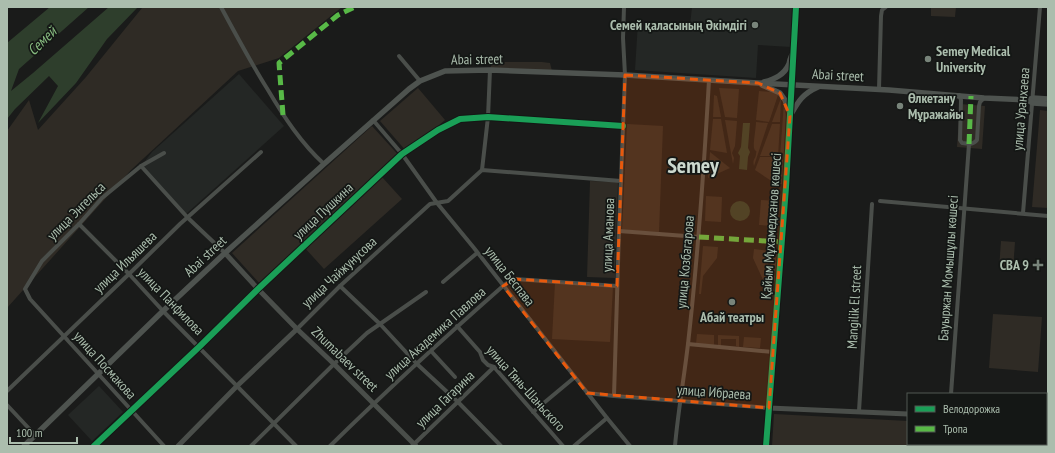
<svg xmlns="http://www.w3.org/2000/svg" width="1055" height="453" font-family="'PT Sans Narrow',sans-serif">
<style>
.built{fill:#242725}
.green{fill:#2f2b25}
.water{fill:#2e3e2c}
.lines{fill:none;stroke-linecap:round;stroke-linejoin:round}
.minor{stroke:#4a4e4a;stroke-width:4}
.tertiary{stroke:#4a4e4a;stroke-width:5}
.secondary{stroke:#4e534f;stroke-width:5.5}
.quiet{stroke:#58b947;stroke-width:5;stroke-dasharray:10 5;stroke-linecap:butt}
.cycleway-casing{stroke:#141715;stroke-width:8}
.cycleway{stroke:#1a9f57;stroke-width:6}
.marked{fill:#e8590c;fill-opacity:0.2;stroke:#e8590c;stroke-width:3;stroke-dasharray:8 5;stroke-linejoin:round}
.poi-dot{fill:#78847a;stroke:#141715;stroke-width:1.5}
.labels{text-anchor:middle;stroke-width:3.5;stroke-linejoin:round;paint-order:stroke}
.poi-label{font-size:14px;font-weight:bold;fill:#abbdad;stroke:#141715;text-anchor:end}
.street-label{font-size:14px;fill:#abbdad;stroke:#141715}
.water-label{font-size:15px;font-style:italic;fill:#86ba7f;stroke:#141715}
.town-label{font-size:22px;font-weight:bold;fill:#ccd8ce;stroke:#141715}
</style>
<rect width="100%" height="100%" fill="#1a1b1a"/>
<!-- built -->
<g class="built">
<path d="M692,7H793L791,47L758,45L756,78L635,70L638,22L690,25Z"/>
<path d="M239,74L284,126L186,214L142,165L152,152Z"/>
<path d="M99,386L123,412L92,441L68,415Z"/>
</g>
<!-- green -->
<g class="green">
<path d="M144,7H342L279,58L238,71L131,170L7,308V131L29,100L38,130L86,77L142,8Z"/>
<path d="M931,7H956L955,17L931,16Z"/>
<path d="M492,62H542L550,63L552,71L490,70Z"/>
<path d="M418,88L445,120L407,152L380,121Z"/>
<path d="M719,88L739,89L737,118L725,117Z"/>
<path d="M759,91L771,92L778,95L769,122L756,120Z"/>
<path d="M714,95L717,96L721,117H713Z"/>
<path d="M781,98L780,122H772Z"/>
<path d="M784,102L786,117L782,184H778Z"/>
<path d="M960,104L985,106L982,149L957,147Z"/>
<path d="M1040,110L1048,111V208L1032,207Z"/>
<path d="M713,119H721L727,153L710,150Z"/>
<path d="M725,120L737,121L735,146L732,153L734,158L733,164Z"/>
<path d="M756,122L768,123L754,166C752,159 756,159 756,154C757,148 756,154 754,148C753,143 756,128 756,122Z"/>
<path d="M627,124L663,126L659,232L622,231Z"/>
<path d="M772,124H780L778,156H760Z"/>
<path d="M372,126L402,159L382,177L402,199L324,269L304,247L262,286L232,253Z"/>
<path d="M710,152L730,168L708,178Z"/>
<path d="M760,157H778L776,184L755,170Z"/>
<path d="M590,181L618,182L615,278L587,277Z"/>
<path d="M706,196L722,197L721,222L705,221Z"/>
<path d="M761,200L775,201L773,226L759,225Z"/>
<path d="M1001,241L1015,242L1013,270L999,269Z"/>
<path d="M703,246L718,247L717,258L703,276L701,294H699Z"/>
<path d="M754,249L769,251L766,298H762L764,282L753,258Z"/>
<path d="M772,251H777L775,281L770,280Z"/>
<path d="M555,283L613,286L610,342L552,339Z"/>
<path d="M993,314L1042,317L1038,372L989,368Z"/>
<path d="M697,334L714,335V345L696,344Z"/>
<path d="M718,335L739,336V347L736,346V339H721V346H718Z"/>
<path d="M744,337L761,338L760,348L743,347Z"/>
<path d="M774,414L908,421V444H942V446H772Z"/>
</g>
<!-- water -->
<g class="water">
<path d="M50,7H89L19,69L11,91L33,73L109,7H138L107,39L76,83L38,123L58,86L49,76L15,109L7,119V43Z"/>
<path d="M743,123H750L748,148L750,152L748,157L747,170L739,169L740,156L738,153L741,147Z"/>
<circle cx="740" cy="211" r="10"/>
</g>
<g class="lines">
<!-- minor -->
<g class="minor">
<path d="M221,7C236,35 251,63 268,90C284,117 301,143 324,164"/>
<path d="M399,56L420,81"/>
<path d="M879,89L881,16L882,10L886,7"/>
<path d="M959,95L961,100L960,140L962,143C968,144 973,145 977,140L979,106L980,102L984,98"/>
<path d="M373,120L402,154L437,203L474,248L607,418L630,446"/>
<path d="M164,153L141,166L102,198L79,224L42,261L25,289L30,299L164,446"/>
<path d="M141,166L188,218L225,253"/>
<path d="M482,170L488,117L490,70"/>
<path d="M880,201L1048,216"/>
<path d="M1023,213L1040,7"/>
<path d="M79,224L129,274L163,311L296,446"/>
<path d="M619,231L699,237"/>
<path d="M443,282L477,253"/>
<path d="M340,286L380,324L417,364L458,402L501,446"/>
<path d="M457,326L480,352L483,360L488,365L494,367L563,446"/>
<path d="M297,329L340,286L430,204L448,201L482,170L621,181"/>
<path d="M688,344L773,352"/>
<path d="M431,351L455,377"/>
<path d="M7,391L129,274L180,224L261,152"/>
<path d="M587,393L614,396L769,408"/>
<path d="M951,394L969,144"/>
<path d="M614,396L619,231L625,75L623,38L624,7"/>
<path d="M7,405L35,435"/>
<path d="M859,411L872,204"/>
<path d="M533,412L575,377"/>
<path d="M94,446L199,347L258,289L402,154L438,130L460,119L488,117L623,126"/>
<path d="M251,446L334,364L367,333L426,292"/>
<path d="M330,446C386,391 444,338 503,286L510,281L515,279L617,286"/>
<path d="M412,446L494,367"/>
<path d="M574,446L607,418"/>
<path d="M675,446C678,412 684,378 688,344C698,256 704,168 709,80"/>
<path d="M1038,446V444"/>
</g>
<!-- tertiary -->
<g class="tertiary">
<path d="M225,253L258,289L297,329L334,364L416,446"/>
<path d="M769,408L908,414"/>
<path d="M1046,421H1048"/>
<path d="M178,446L237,386L297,329"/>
<path d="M766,446L786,187L796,7"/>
<path d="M948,446V444"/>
</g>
<!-- secondary -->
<g class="secondary">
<path d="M764,82C775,79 784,75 789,64C790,59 791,55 794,52"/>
<path d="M762,85L780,93L785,100L790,115"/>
<path d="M1027,100L1033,98L1048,99"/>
<path d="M790,116C798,102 802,94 818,87"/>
<path d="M24,446L163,311L225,253L324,164L409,89L420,81L445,71L490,70L625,75L758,83L889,90L984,98L1027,100L1033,103L1048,104"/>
</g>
<!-- quiet -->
<g class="quiet">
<path d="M283,115L279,63L338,15L355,7"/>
<path d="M969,144L971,96"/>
<path d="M699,237L782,242"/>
</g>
<defs>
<g id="cycleway">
<path d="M94,446L199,347L258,289L402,154L438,130L460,119L488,117L623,126"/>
<path d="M766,446L786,187L796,7"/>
</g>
</defs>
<!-- cycleway casing -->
<use href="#cycleway" class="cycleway-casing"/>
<!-- cycleway -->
<use href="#cycleway" class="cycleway"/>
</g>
<!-- marked area -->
<path class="marked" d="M625,75L758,83L780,93L790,116L769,408L587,393L503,286L515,279L617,286Z"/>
<!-- markers -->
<g class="poi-dot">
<circle cx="755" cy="25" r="4"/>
<circle cx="928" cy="59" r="4"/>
<circle cx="900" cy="106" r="4"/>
<path d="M1036 259h4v4h4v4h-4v4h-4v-4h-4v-4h4z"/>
<circle cx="732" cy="302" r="4"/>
</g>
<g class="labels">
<!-- poi labels -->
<g class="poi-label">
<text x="747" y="30">Семей қаласының Әкімдігі</text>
<text x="936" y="56" text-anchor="start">Semey Medical<tspan x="936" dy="16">University</tspan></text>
<text x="908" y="103" text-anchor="start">Өлкетану<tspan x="908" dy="16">Мұражайы</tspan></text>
<text x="1029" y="270">СВА 9</text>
<text x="732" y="322" text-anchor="middle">Абай театры</text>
</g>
<!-- street labels -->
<g class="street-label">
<text transform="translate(477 59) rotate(-1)" y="5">Abai street</text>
<text transform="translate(838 75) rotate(3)" y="5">Abai street</text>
<text transform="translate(1021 109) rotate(-85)" y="5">улица Уранхаева</text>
<text transform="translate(76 211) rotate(-45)" y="5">улица Энгельса</text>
<text transform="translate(323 211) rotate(-43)" y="5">улица Пушкина</text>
<text transform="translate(771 226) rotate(-86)" y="5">Қайым Мұхамедханов көшесі</text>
<text transform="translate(608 235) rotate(-88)" y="5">улица Аманова</text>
<text transform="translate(205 256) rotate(-43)" y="5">Abai street</text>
<text transform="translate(125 262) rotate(-44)" y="5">улица Ильяшева</text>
<text transform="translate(685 262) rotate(-85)" y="5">улица Козбагарова</text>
<text transform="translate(948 268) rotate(-86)" y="5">Бауыржан Момышұлы көшесі</text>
<text transform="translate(339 272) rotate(-43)" y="5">улица Чайжунусова</text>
<text transform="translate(510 276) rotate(52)" y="5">улица Беспава</text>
<text transform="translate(171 301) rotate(46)" y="5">улица Панфилова</text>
<text transform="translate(854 307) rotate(-87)" y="5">Mangilik El street</text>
<text transform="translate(435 333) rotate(-42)" y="5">улица Академика Павлова</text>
<text transform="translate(345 359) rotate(44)" y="5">Zhumabaev street</text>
<text transform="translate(105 365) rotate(48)" y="5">улица Посмакова</text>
<text transform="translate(526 388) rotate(48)" y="5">улица Тянь-Шаньского</text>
<text transform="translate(714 392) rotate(4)" y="5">улица Ибраева</text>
<text transform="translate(445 399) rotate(-44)" y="5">улица Гагарина</text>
</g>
<!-- water labels -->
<g class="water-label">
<text transform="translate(42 41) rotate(-44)" y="5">Семей</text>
</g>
<!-- town labels -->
<g class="town-label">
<text x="693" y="173">Semey</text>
</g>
</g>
<!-- border -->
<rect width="1055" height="453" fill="none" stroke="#abbdad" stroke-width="16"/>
<!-- legend -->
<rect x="907" y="393" width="140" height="52" fill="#141715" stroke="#505952"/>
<rect x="915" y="406" width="20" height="6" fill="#1a9f57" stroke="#505952"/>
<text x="943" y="413" font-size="12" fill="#abbdad">Велодорожка</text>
<rect x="915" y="426" width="20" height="6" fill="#58b947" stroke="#505952"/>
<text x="943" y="433" font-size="12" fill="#abbdad">Тропа</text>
<!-- scale -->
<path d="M10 437v6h67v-6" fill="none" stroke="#abbdad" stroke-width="2"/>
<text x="16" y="437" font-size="12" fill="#abbdad" stroke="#141715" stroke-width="3" paint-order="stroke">100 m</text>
</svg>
